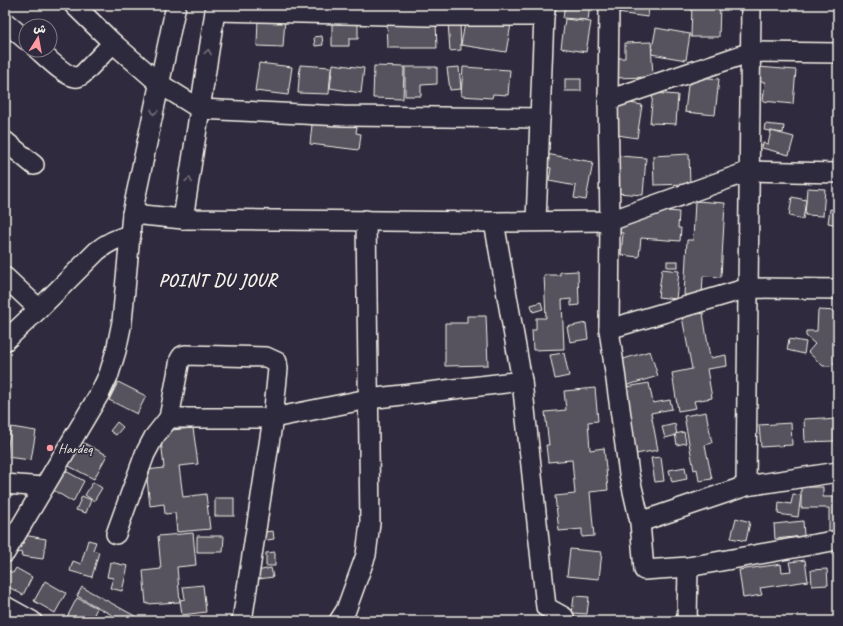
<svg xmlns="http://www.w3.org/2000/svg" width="843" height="626" font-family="Caveat,'Playpen Sans Arabic',sans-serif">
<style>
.building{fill:#56525f;stroke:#f4f1e8}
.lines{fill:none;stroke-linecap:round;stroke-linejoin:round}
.minor-casing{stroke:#f4f1e8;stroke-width:22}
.minor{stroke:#2f2a3d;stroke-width:19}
.oneway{stroke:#747079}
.poi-dot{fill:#ff9aa2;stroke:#2f2a3d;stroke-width:1.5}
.labels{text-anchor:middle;stroke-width:3;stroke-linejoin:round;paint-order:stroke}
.poi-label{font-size:14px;fill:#f4f1e8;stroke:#2f2a3d;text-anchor:start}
.district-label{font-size:18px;font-weight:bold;letter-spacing:1px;fill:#f4f1e8;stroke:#2f2a3d}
</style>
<rect width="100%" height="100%" fill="#2f2a3d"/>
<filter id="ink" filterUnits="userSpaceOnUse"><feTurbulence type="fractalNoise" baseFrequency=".025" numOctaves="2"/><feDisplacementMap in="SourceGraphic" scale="8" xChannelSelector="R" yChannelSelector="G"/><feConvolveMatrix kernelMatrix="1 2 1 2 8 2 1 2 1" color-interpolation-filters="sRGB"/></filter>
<g filter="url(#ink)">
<!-- building -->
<g class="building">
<path d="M565,5H590L588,20L563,18Z"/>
<path d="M617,5H649L648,17L616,13Z"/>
<path d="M692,5H720L719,37H691Z"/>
<path d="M258,18L285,19L283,47L257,46Z"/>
<path d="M565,19L591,22L586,52L561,48Z"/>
<path d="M332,20H358V39H349V46H332Z"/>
<path d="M387,21H436L437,48H388Z"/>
<path d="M448,22H460L461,50L450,51Z"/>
<path d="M465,23L511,24L506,52L461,45Z"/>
<path d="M656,28L690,34L686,60L651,54Z"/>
<path d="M322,36L323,45L315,46L314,37Z"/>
<path d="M651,42L653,77L612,78L611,58H625V43Z"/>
<path d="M259,63L292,67L288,95L255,91Z"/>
<path d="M333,64L364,68L361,93L330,88Z"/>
<path d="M300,65L331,67L329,94L298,93Z"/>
<path d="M374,66L404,67L403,99L373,98Z"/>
<path d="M405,67H437V84L421,85V96H405Z"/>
<path d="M459,67L461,89L450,90L447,68Z"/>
<path d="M463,67L510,70L508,95L493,94L492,98L461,96Z"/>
<path d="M758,67L796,70L793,104L763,101L765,82L756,81Z"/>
<path d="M837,67H838V86H834Z"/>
<path d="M689,76L719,79L715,115L685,112Z"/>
<rect x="565" y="79" width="16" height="12"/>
<path d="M653,93L678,95L676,124L650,123Z"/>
<path d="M617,101L642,105L637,138L611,134Z"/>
<path d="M313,115L358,120L356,133L361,134L359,150L310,144Z"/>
<path d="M765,124L784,126L783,133L764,130Z"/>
<path d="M771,131L794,137L789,155L762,148L763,143L768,144Z"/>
<path d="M540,153L593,162L586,200L574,198L576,186L549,181L551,168L537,165Z"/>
<path d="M689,154L690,184L654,185L653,156Z"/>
<path d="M607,155L646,158L643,195L604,192Z"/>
<path d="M807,188L825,189L823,216L805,215Z"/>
<path d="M792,197L806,200L803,219L789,216Z"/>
<path d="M695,201L725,203L721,277L703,276L702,296L684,295L687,240H693Z"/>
<path d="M635,208L679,212L678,228H681L680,241L641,238L639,257L621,255L623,233L607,231V237L597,236L598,221L634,223Z"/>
<path d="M830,209L838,211V225L828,223Z"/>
<rect x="667" y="261" width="11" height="6"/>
<path d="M662,269L679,271L676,299L658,297Z"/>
<path d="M578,271L579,305L571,306V299L562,300L564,349L533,350L532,330H536V318H546L544,275H560V272Z"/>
<path d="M541,302L543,309L533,312L531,305Z"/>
<path d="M818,310L838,311V359L831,366H823L808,352L815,344L806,336V331H817Z"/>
<path d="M703,313L710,358L726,355L727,366L707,369L712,398L694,401L696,408L678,411L672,373L692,369L682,317Z"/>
<path d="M467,316H486L488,365L445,366V323H467Z"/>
<path d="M586,323L588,339L570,342L567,327Z"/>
<path d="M789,339L806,342L804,354L787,350Z"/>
<path d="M650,351L658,376L618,388L610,363Z"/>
<path d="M564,353L569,376L555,379L550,355Z"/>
<path d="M118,382L146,396L137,414L109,400Z"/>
<path d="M649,383L653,403L670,400L672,409L651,413L658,450L636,454L621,388Z"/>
<path d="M595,388L598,421L588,422L590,450L604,448L608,490L590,492L594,536L582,537V529L559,531L555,496L575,494L572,460L548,462L546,445H549L545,412L566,410L564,391Z"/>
<path d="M706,412L712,443L705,445L712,479L699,481L697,469L694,470L684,416Z"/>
<path d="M824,418V420L835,419V441L805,442L804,419Z"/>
<path d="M117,422L123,427L116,435L110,431Z"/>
<path d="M791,423L792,445L761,447L759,425Z"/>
<path d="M675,424L677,435L665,438L662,427Z"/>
<path d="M11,427L36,431L31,460L6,457Z"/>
<path d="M193,428L198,464L179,466L183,497L206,494L210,529L177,532L175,513L165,514L164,504L150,506L146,470L164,468L160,431Z"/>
<path d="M684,432L686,443L677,445L675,434Z"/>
<path d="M76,439L107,455L94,479L55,459Z"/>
<path d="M661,457L664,481L655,482L651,458Z"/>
<path d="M685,467L687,479L672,482L669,470Z"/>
<path d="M64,470L84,481L73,502L53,490Z"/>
<path d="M93,482L102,488L94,501L85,495Z"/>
<path d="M801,487H823V497H838V531H829V508H801Z"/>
<path d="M793,494L801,495L798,517L778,514L779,502L791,504Z"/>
<path d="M82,496L91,500L86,513L76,510Z"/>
<rect x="215" y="498" width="19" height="18"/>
<path d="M736,518L750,522L746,541L731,538Z"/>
<path d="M803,521L804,536L775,539L774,524Z"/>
<path d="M273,531L274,539L255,542L253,533Z"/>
<path d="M12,533L46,539L43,559L21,556L22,553L9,550Z"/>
<path d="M193,533L196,565L177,567L180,602L146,604L143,571L161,569L158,536Z"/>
<path d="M197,536H224L223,552H197Z"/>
<path d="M88,540L96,542L93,550L99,552L92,577L70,571L73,561L81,564Z"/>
<path d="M570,549L602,552L599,579L567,576Z"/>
<path d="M275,552V566H266V553Z"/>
<path d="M805,560L808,581L760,588L762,595L743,598L739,570L781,564L782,572L791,571L789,562Z"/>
<path d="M110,562L128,566L122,591L110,588L113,578L107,577Z"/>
<path d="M16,568L32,577L23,595L5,585V569L13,573Z"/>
<path d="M271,568L273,577L259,579L257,571Z"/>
<path d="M827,569L828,585L812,586L811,570Z"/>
<path d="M45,581L66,593L55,613L34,601Z"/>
<path d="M203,585L206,612L182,615L180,600L185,599L183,587Z"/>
<path d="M82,587L144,621H123L77,596Z"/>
<path d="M574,596L589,597L587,614L572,613Z"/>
<path d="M77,598L97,608L91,621H65Z"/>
</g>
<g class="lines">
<defs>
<g id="minor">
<path d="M74,5L113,43L160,84L200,109L343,116L540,118"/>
<path d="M609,5L608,100L610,221L609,329L629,474L640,522L644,570L688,567L838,540"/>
<path d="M215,11L428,16H544"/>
<path d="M5,22L26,40"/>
<path d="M38,50C46,57 65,76 75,77C78,78 80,76 83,74L113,43"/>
<path d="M608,100L751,52L838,53"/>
<path d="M5,141L34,165"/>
<path d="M132,214L183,219L494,222L610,221L750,171L838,173"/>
<path d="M183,219L216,5"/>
<path d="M536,221L544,16L546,5"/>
<path d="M494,222L522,381L546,607L564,617L565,621"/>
<path d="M5,277L39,309"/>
<path d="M609,329L748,288L838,289"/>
<path d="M5,341L39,309L97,251C108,242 117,238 131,235"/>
<path d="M169,418H273L368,399L522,381"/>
<path d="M5,484L44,487"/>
<path d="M746,486L751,5"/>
<path d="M640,522L746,486L838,472"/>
<path d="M116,534L145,454L154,437L169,418L180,359L182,356L185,355L266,357L277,362L278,369L273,418L242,621"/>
<path d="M5,553L100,393L109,374L116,351L122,322L132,214L176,5"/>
<path d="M5,606L32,621"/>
<path d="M339,621L346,610L366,555L370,523L366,220"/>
<path d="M687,621L688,567"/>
</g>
</defs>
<!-- minor casing -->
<use href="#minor" class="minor-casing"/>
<!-- minor -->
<use href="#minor" class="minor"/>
</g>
<!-- one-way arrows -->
<defs><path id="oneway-chevron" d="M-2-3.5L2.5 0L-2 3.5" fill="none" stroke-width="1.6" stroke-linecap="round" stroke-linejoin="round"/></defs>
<g class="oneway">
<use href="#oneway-chevron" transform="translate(208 52) rotate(-81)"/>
<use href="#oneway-chevron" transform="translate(154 112) rotate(102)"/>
<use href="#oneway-chevron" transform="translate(189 180) rotate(-81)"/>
</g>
</g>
<!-- markers -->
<circle class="poi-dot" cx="50" cy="448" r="4"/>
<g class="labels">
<!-- poi labels -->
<g class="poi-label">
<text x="58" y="453">Hardeq</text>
</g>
<!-- district labels -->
<g class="district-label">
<text x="218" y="286">POINT DU JOUR</text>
</g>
</g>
<!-- margin -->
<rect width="843" height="626" fill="none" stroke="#2f2a3d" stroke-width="20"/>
<rect x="10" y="10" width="823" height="606" fill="none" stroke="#f4f1e8" stroke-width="1.5" filter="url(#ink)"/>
<!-- north arrow -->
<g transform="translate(38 38) rotate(11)"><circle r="19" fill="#2f2a3d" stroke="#7e7a81"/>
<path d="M0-3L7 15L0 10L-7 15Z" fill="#ff9aa2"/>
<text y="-6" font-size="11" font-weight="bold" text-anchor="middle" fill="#f4f1e8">ش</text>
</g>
</svg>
